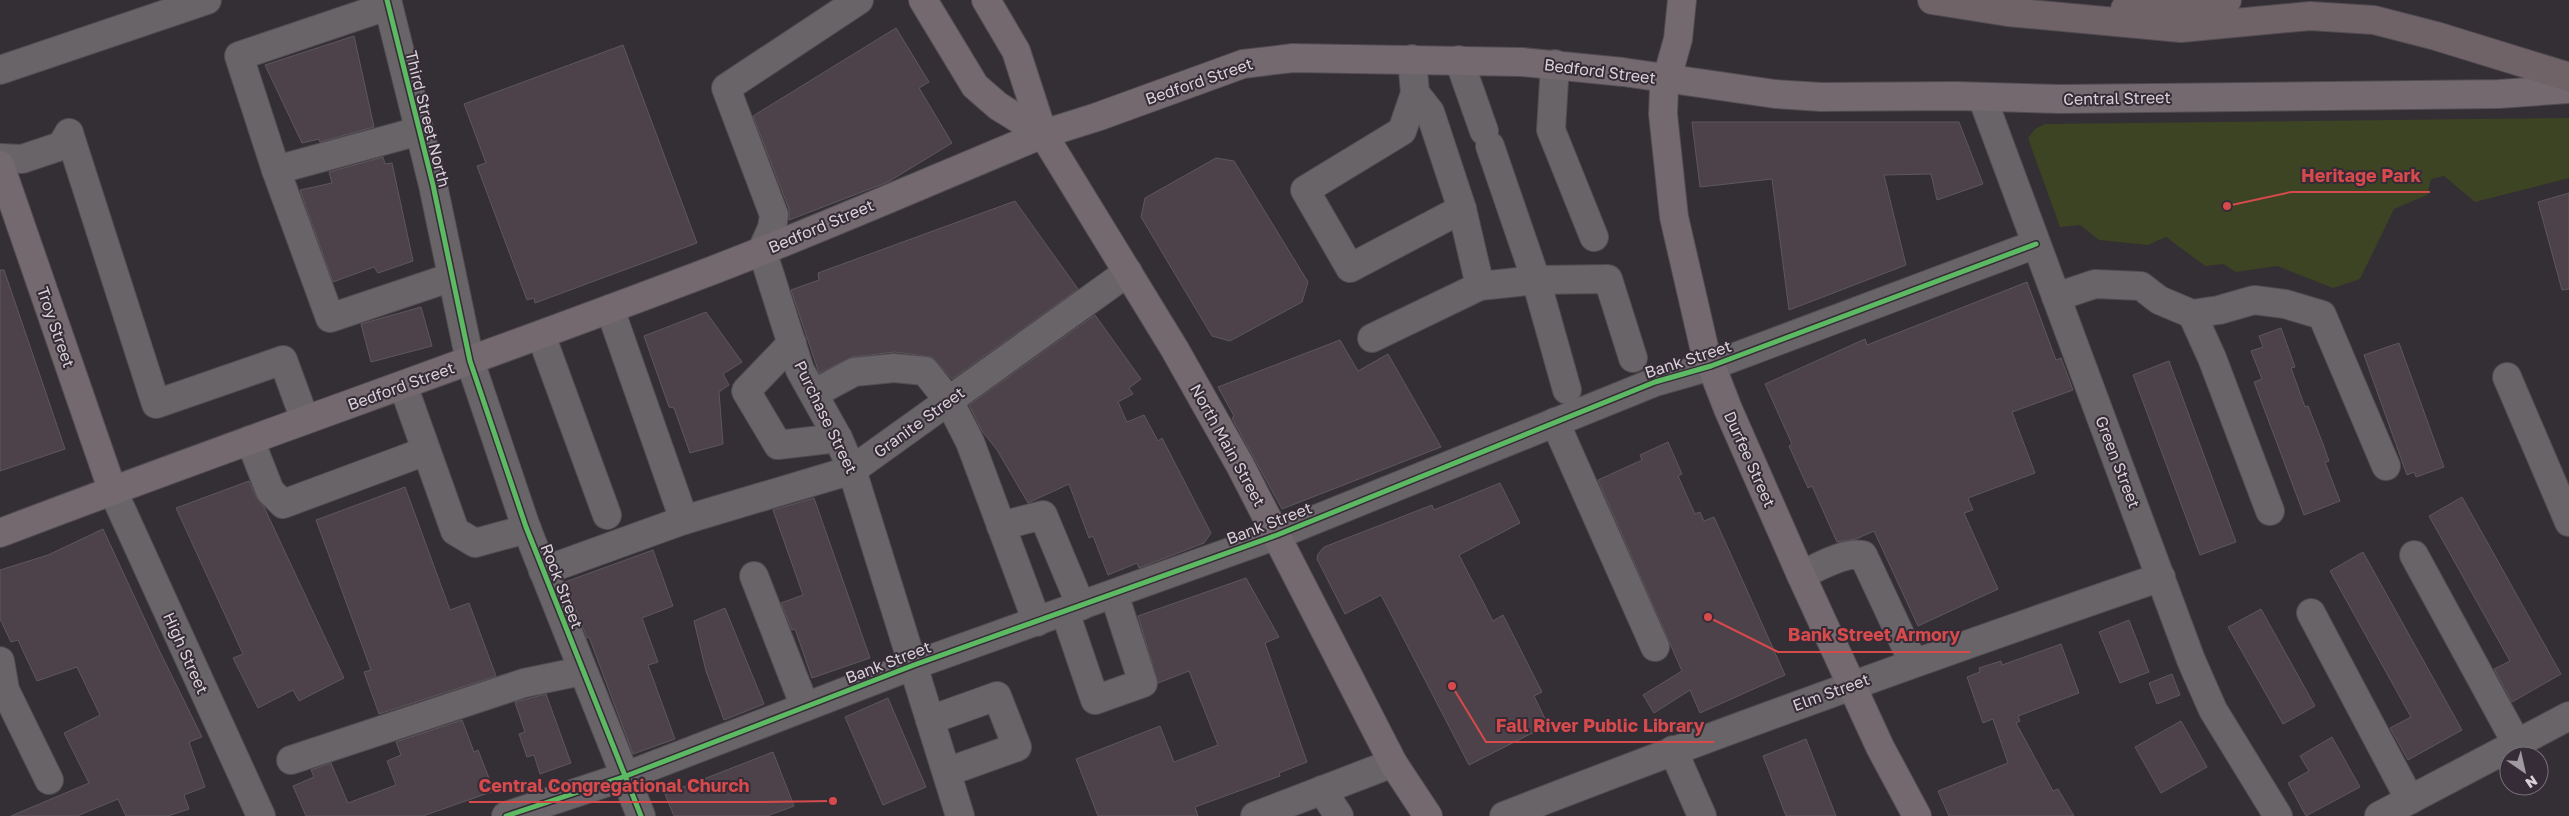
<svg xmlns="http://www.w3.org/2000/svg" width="2569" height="816" font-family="'Golos Text',sans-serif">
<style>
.green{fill:#3c4423}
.building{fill:#4d424a;stroke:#5d585c}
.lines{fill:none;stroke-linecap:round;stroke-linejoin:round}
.minor-casing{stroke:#514c51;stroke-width:30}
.major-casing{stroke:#514c51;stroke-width:30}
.highway-casing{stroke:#514c51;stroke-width:30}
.minor{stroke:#686468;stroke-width:28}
.major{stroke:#73696e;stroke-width:28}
.highway{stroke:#706368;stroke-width:28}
.cycleway-casing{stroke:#362c37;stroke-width:8}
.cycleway{stroke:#5cba63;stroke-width:5}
.labels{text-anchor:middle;stroke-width:4;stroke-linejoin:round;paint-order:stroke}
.street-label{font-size:16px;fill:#d9d3d9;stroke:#362c37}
.leader{fill:none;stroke:#d74a4b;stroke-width:2}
.callout-dot{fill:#d74a4b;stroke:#362c37;stroke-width:2}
.callout-label{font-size:18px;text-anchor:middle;font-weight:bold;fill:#d74a4b;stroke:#362c37;stroke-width:4;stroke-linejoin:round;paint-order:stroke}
</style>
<rect width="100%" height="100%" fill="#342f34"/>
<!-- green -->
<path class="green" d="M2569,118V178L2475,202L2444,176L2431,179L2427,195L2394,209L2360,279L2333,288L2277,266L2236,272L2223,264L2205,266L2166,237L2148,245L2099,240L2080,225L2060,227L2028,138L2035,129L2045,124Z"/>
<!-- building -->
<g class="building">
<path d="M896,28L929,82L919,88L952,143L888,182L789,220V209L753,116Z"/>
<path d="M354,36L374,127L320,142L319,139L302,143L265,65Z"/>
<path d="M623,45L697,243L535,303L534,298L527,300L477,166L486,163L464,104Z"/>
<path d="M1692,122H1959L1983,184L1937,200L1931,174L1884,175L1906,265L1789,310L1772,179L1700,187Z"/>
<path d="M383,157L385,164L392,163L413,261L378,273L374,267L333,282L300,190L332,183L329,172Z"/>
<path d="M1216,158L1234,161L1308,282L1302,302L1230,341L1212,336L1141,217L1145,198Z"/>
<path d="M2569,193V289L2562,290L2538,202Z"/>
<path d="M1015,201L1078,289L952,379L932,357L895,352L852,357L819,373L791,290L819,280L818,273Z"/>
<path d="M0,270H4L65,449L0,471Z"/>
<path d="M2027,282L2056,360L2061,358L2073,390L2012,412L2035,473L1968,498L1973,510L1964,513L1998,589L1918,626L1874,531L1856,539L1837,542L1812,486L1808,488L1789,446L1792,444L1765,384L1865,339L1867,345Z"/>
<path d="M421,307L432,346L371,362L361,324Z"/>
<path d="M706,312L742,362L723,374L729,385L719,392L723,444L690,453L674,408L669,407L644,336Z"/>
<path d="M1095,315L1141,379L1129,388L1133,394L1118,402L1127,422L1144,415L1158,441L1162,438L1211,533L1204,543L1139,568L1137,563L1108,575L1093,536L1089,538L1069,484L1028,503L997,450L982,431L969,405Z"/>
<path d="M2281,328L2295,367L2291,368L2305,407L2308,406L2323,444L2329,461L2325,462L2340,501L2304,515L2254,382L2262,379L2251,351L2263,347L2259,336Z"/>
<path d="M1340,340L1358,371L1388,354L1441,447L1282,509L1232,418L1234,416L1218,387Z"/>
<path d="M2399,343L2444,467L2416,477L2414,472L2407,475L2364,355Z"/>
<path d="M2169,361L2236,542L2200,555L2133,375Z"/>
<path d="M1668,442L1682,474L1678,476L1695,514L1700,512L1704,521L1714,517L1785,675L1700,713L1690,690L1654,713L1643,695L1682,671L1598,480L1642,460L1640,455Z"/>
<path d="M249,481L256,497L264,507L344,678L299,701L293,690L258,708L233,658L243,654L176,508Z"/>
<path d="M1500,483L1520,523L1459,555L1493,621L1503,615L1542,692L1534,696L1548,725L1469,765L1381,595L1345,614L1317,559L1318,554L1324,547L1432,505L1434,510Z"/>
<path d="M405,487L450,610L469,603L496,676L379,714L364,672L371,670L316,520Z"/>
<path d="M2462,497L2561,674L2512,702L2494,669L2510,661L2429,516Z"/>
<path d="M814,498L870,658L812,678L795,629L792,630L781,603L803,595L773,510Z"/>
<path d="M103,529L160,652L202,737L189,742L205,787L184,795L189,809L168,816H126L118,799L77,816H11L89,783L64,733L100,715L77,667L37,681L18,640L11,642L0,619V570L48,555Z"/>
<path d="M653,550L673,606L642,618L658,662L648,665L675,739L633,754L589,637L587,638L565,582Z"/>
<path d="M2363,552L2462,730L2408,760L2390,728L2411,717L2330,571Z"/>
<path d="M1246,578L1279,637L1265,643L1307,762L1279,773L1280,776L1195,807L1198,816H1098L1076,759L1160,726L1174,762L1218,745L1189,671L1158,683L1138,616Z"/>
<path d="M725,608L764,704L724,720L706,671L694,621Z"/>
<path d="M2261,609L2315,706L2283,724L2228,627Z"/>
<path d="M2129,620L2149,672L2120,683L2099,632Z"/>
<path d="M2061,644L2079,693L2018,716L2020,721L2016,723L2053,791L2058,789L2074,816H1949L1938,791L2008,763L1993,719L1983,723L1967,677L1980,672L1979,668L2001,661L2002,665Z"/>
<path d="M2172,674L2180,695L2157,704L2149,683Z"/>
<path d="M546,694L571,763L540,774L534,755L527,757L519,734L525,732L515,702Z"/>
<path d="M888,698L926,787L883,805L845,717Z"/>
<path d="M462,720L474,752L478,750L494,791L423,816H306L293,786L314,777L311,770L331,763L348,803L396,785L387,761L401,755L396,742Z"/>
<path d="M2181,721L2207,767L2161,793L2135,747Z"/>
<path d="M2332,737L2360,787L2306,816L2288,783L2309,771L2300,756Z"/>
<path d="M1806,739L1836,816H1786L1763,756Z"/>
<path d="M773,752L794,806L767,816H674L665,794Z"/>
</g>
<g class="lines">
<defs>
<g id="minor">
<path d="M387,0L433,185L470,361L526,527L641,816"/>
<path d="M859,0L726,88L774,215L772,228L762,250L800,370L838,438L852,470L960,816"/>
<path d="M387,6L239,56L276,170L330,318L452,277"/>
<path d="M1412,59L1415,93L1402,131L1305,190L1350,268L1462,209L1430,112L1415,93"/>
<path d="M1459,60L1484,131"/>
<path d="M1555,64L1551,130L1594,237"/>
<path d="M0,70L207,0"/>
<path d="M1982,97L2191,660L2213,710L2278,816"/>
<path d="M69,133L156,404L283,360L305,420"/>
<path d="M1490,146L1536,280L1567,390"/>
<path d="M0,158L22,159L61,146L69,133"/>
<path d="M276,170L419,131"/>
<path d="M1462,209L1480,286L1536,280L1608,279L1633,358"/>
<path d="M2056,297L2095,284L2141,286L2159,300L2192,314L2219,310L2254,300L2285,304L2322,315L2386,466"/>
<path d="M610,309L684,520"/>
<path d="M2192,314L2212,358L2270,511"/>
<path d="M541,335L607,515"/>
<path d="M1372,338L1480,286"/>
<path d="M792,343L746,391L778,445L838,438"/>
<path d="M2507,377L2569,522"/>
<path d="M403,385L455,531L475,543L527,529"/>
<path d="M815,393L854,372L894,368L925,371L949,401L970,442L1037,622"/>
<path d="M1555,422L1655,647"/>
<path d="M250,440L270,491L283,504L426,451"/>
<path d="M112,489L261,816"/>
<path d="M1001,526L1043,515L1081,606"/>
<path d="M2414,555L2517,744"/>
<path d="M543,571L684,520L852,470L1128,272"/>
<path d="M1801,575C1819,567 1843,552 1863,555L1913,662"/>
<path d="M754,576L805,707"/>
<path d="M1065,612L1095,700L1143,683L1114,594"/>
<path d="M2311,613L2410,800"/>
<path d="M0,661L5,690L49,780"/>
<path d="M930,720L997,696L1017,747L947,772"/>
<path d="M1673,750L1702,816"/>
<path d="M291,760L524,683L582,671"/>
<path d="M1322,790L1339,816"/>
<path d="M506,816L626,776L914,665L1277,535L1655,382L1711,366L2036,244"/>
<path d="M1255,816L1393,763"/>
<path d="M1504,816C1721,731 1940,653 2161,577"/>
<path d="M2379,816L2569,716"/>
</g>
<g id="major">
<path d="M923,0L975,86L998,106L1043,134"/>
<path d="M986,0L1016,51L1043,134L1174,348L1240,465L1393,763L1428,816"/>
<path d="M1682,0L1678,39L1664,89L1663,114L1674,217L1704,347L1728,409L1801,575L1880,747L1917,816"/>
<path d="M0,165L112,489"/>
<path d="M0,533C238,442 478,360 716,269C826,227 934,179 1043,134L1097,117L1243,64L1293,58L1522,62L1623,72L1775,94L1821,97L1956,96L2060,99L2499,94L2569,89"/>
</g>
<g id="highway">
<path d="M1932,0L2008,12L2181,28L2310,16L2374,20L2436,36L2569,77"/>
<path d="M2125,9L2227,0"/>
</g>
</defs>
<!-- minor casing -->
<use href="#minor" class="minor-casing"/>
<!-- major casing -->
<use href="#major" class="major-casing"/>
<!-- highway casing -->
<use href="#highway" class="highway-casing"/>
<!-- minor -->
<use href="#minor" class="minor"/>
<!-- major -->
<use href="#major" class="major"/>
<!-- highway -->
<use href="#highway" class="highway"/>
<defs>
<g id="cycleway">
<path d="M387,0L433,185L470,361L526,527L641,816"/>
<path d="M506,816L626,776L914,665L1277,535L1655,382L1711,366L2036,244"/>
</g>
</defs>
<!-- cycleway casing -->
<use href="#cycleway" class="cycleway-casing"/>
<!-- cycleway -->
<use href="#cycleway" class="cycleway"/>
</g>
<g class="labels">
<!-- street labels -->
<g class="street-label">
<text transform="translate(1600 71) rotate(7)" y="6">Bedford Street</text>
<text transform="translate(1199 81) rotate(-19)" y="6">Bedford Street</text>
<text transform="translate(2117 98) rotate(-1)" y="6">Central Street</text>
<text transform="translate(428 119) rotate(76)" y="6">Third Street North</text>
<text transform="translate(821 226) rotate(-23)" y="6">Bedford Street</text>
<text transform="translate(56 327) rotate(71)" y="6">Troy Street</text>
<text transform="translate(1688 359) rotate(-18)" y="6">Bank Street</text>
<text transform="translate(401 386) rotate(-20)" y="6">Bedford Street</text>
<text transform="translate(826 417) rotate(64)" y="6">Purchase Street</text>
<text transform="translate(919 422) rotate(-36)" y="6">Granite Street</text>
<text transform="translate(1228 445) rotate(61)" y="6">North Main Street</text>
<text transform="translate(1750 459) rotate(66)" y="6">Durfee Street</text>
<text transform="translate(2118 462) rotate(69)" y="6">Green Street</text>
<text transform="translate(1269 523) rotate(-21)" y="6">Bank Street</text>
<text transform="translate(562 586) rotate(69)" y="6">Rock Street</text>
<text transform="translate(186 653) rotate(66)" y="6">High Street</text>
<text transform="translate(888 662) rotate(-21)" y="6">Bank Street</text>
<text transform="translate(1831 692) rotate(-20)" y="6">Elm Street</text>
</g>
</g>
<!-- callouts -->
<path class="leader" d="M2227 206L2291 192H2430M1708 617L1778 652H1970M1452 686L1486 742H1714M833 801L760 802H469"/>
<g class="callout-dot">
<circle cx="2227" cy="206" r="5"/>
<circle cx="1708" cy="617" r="5"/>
<circle cx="1452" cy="686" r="5"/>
<circle cx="833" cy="801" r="5"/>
</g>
<g class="callout-label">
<text x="2361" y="182">Heritage Park</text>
<text x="1874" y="641">Bank Street Armory</text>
<text x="1600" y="732">Fall River Public Library</text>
<text x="614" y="792">Central Congregational Church</text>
</g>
<!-- north arrow -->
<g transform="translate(2524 771) rotate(146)"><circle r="24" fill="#362c37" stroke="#776f78"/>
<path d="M0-4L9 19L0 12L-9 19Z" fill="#9f9a9f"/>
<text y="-8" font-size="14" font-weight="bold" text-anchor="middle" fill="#d9d3d9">N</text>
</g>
</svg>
